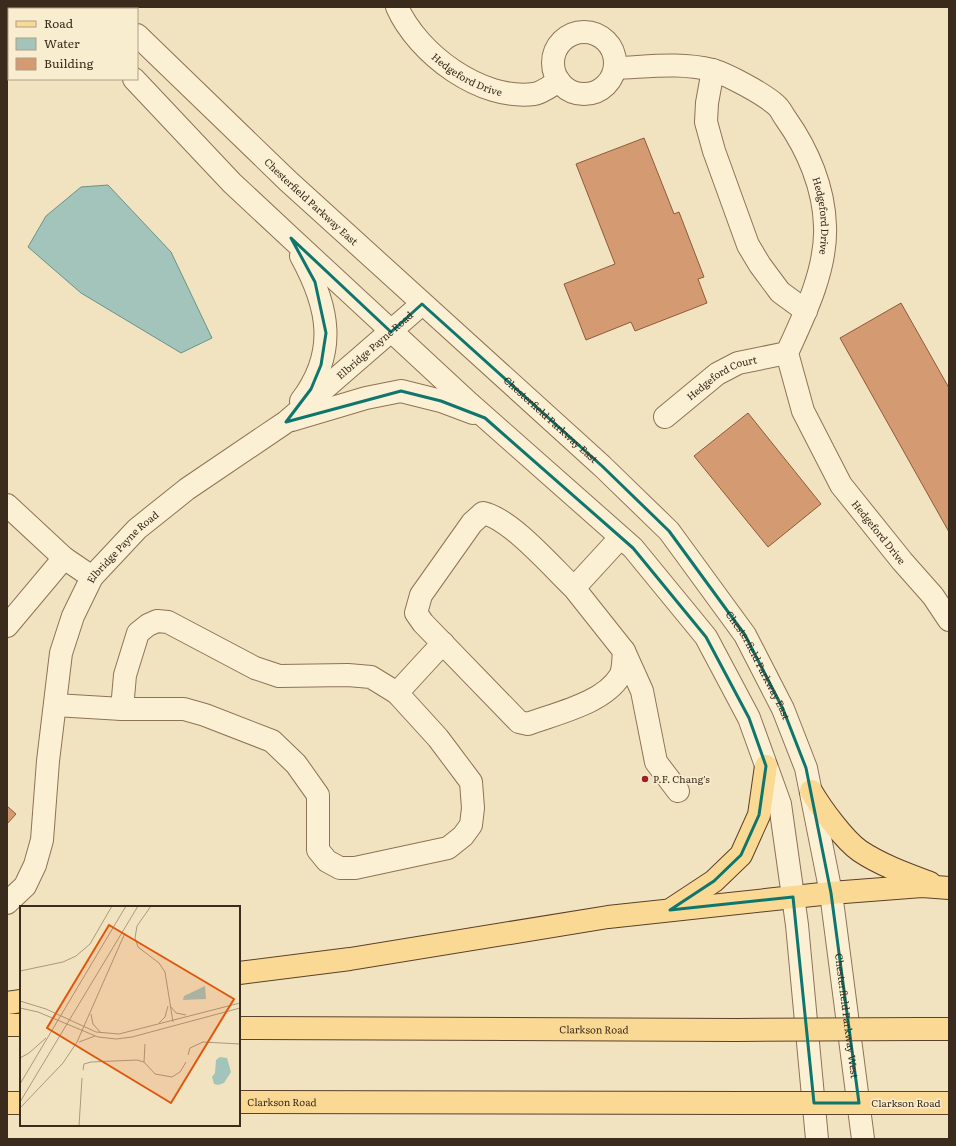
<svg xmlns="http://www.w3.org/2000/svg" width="956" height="1146" font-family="Literata,serif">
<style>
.water{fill:#a3c4ba;stroke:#699388}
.building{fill:#d49a72;stroke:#8f5a39}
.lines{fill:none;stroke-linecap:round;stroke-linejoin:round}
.minor-casing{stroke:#8d7356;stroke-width:24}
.major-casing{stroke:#5b402b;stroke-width:24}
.minor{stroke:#fcf0d4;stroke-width:22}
.major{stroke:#fad994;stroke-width:22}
.major-bridge-casing{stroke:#5b402b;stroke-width:24;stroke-linecap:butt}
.major-bridge{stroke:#fad994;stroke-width:22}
.marked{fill:none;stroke:#0f766e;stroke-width:3;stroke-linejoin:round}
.poi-dot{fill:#a31f22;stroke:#f9edd0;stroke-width:1.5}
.labels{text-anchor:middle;stroke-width:3;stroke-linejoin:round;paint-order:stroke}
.street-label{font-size:10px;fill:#3b2b1c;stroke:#f9edd0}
.poi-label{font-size:10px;fill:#3b2b1c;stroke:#f9edd0;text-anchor:start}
.inset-road{fill:none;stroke:#a9997e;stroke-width:1}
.view{fill:#df570d;fill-opacity:0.15;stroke:#df570d;stroke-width:2}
.inset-edge{fill:none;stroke:#3b2b1c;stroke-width:2}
</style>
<rect width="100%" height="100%" fill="#f2e3c0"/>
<!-- water -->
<path class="water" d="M108,185L171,252L212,338L181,353L81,293L28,247L46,216L81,187Z"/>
<!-- building -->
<g class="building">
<path d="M644,138L674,214L679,212L704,277L698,279L707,303L635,331L631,322L586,340L564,284L615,264L576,164Z"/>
<path d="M901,303L949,388V532L840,338Z"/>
<path d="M748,413L821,504L768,547L694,456Z"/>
<path d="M7,806L16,814L7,824Z"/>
</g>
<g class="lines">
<defs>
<g id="minor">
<path d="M66,7L68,9"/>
<path d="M110,7L112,9"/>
<path id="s1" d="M397,7C418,54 481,101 534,94C542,93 552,85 559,81"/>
<circle cx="584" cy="63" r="31"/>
<path id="s2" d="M137,35L288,181L602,466L669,531L745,635L783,709L806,768L831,893L863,1139"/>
<path id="s3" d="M615,68C647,67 680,62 712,70C727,74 764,94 776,105C780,108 783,115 786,119C808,150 824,188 825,226C827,269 804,316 787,353L803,411L841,485L902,561L933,596L949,620"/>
<path d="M713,70L707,103L706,122L714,151L748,245L760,265L780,292L806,311"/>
<path d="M134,79L232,183L291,238L469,403L633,548L706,637L749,718L780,804L797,925L817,1139"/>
<path d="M301,256C329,307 338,352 301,401"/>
<path id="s4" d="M665,417L717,374L738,363L787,353"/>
<path d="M292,420L366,398L401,391L441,401L473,413"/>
<path d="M7,505L64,558L92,577"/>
<path d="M574,588C552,567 511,519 483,513L472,523L421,595L416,613L423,623L519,722L528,724C557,713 604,703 620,676C624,669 623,658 624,651L574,588L620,538"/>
<path d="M7,626L64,558"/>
<path d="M624,651L642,691L656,762L678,791"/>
<path d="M55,705L122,709L125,675L138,633L148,625L157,621L168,622L255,668L279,676L348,675L371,677L397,693L443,643"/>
<path d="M122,709H184L205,715L272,741L296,764L318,795V850L327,861L340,868H355L448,848L463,836L471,825L473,808L471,782L438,738L397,693"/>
<path id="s5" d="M7,903L25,886L35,865L42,840L48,761L61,653L73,616L92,577L137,529L187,489L286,422L422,304"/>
</g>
<g id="major">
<path d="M811,791C821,808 844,840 860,851C881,865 906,874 930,883"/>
<path d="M673,908L714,881L741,855L759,815L766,766"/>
<path d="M239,973L350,959L608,917L831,893L922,886L949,888"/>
<path d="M7,1003L21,1001"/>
<path d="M7,1025H21"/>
<path id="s6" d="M239,1028L737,1030"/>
<path d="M920,1029H949"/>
<path id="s7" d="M239,1102L745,1103"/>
<path d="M7,1103H21"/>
<path d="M927,1103H949"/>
</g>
</defs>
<!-- minor casing -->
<use href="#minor" class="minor-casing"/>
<!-- major casing -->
<use href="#major" class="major-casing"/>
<!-- minor -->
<use href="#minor" class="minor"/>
<!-- major -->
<use href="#major" class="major"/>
<defs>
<g id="major-bridge">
<path d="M737,1030L920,1029"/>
<path d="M745,1103H927"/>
</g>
</defs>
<!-- major-bridge casing -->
<use href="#major-bridge" class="major-bridge-casing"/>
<!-- major-bridge -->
<use href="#major-bridge" class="major-bridge"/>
</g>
<!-- marked area -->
<path class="marked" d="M291,238L391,332L422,304L602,466L669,531L745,635L783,709L806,768L831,893L859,1103H814L793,897L670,910L714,881L741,855L759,815L766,766L749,718L706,637L633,548L485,418L441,401L401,391L286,422L311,389L321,365L326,333L315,282Z"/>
<!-- markers -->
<circle class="poi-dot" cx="645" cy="779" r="4"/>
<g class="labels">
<!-- street labels -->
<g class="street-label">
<text dy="4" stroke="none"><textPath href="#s1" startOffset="100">Hedgeford Drive</textPath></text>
<text dy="4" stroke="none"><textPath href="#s2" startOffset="241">Chesterfield Parkway East</textPath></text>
<text dy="4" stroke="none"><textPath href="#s3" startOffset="293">Hedgeford Drive</textPath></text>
<text dy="4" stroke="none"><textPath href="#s5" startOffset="711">Elbridge Payne Road</textPath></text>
<text dy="4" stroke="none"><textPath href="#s4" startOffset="70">Hedgeford Court</textPath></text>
<text dy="4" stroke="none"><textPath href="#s2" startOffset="565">Chesterfield Parkway East</textPath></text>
<text dy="4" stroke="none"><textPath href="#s3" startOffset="641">Hedgeford Drive</textPath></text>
<text dy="4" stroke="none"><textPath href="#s5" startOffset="387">Elbridge Payne Road</textPath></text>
<text dy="4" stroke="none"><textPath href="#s2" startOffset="889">Chesterfield Parkway East</textPath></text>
<text dy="4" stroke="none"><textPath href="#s2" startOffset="1254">Chesterfield Parkway West</textPath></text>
<text dy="4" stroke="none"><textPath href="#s6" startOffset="355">Clarkson Road</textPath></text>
<text dy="4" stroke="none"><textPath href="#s7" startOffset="43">Clarkson Road</textPath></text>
<text x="906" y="1107">Clarkson Road</text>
</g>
<!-- poi labels -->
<g class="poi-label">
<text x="653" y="783">P.F. Chang's</text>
</g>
</g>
<!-- overview -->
<g transform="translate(20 906)">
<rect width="220" height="220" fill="#f2e3c0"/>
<path d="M185,80L186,93L163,94L164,90ZM200,151L207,152L211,166L204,177L198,179L194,178L192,171L195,167L196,154Z" fill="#a3c4ba"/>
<path class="inset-road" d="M131,0L117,20L115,32L118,41L139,57L145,66L153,116M0,65L43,56L56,50L70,38L92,0M0,95L26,103L76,126L99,128L220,97M151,101L156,107L166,109M0,102L18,106L78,131L96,133L112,131L220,102M71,108L73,118L81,127M139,117L145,111L148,100M59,136L75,130M168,149L170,142L183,136L220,138M0,152L9,147L26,132M124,156L125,138M63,164L64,158L71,156L117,154L124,156L135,168L152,171L160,166L166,156M0,178L106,0M0,196L118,0M0,202L43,157L57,136L105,27M59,220L62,172"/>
<path class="view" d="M89,19L214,93L151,197L27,122Z"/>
<rect width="220" height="220" class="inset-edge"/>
</g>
<!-- border -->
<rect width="956" height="1146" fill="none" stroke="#3b2b1c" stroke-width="16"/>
<!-- legend -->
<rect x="8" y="8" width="130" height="72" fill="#f9edd0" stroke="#ad9f88"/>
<rect x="16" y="21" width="20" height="6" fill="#fad994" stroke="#ad9f88"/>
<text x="44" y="28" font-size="12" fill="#3b2b1c">Road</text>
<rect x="16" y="38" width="20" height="12" fill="#a3c4ba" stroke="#ad9f88"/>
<text x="44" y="48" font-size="12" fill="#3b2b1c">Water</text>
<rect x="16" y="58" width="20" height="12" fill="#d49a72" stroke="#ad9f88"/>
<text x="44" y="68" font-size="12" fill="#3b2b1c">Building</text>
</svg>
